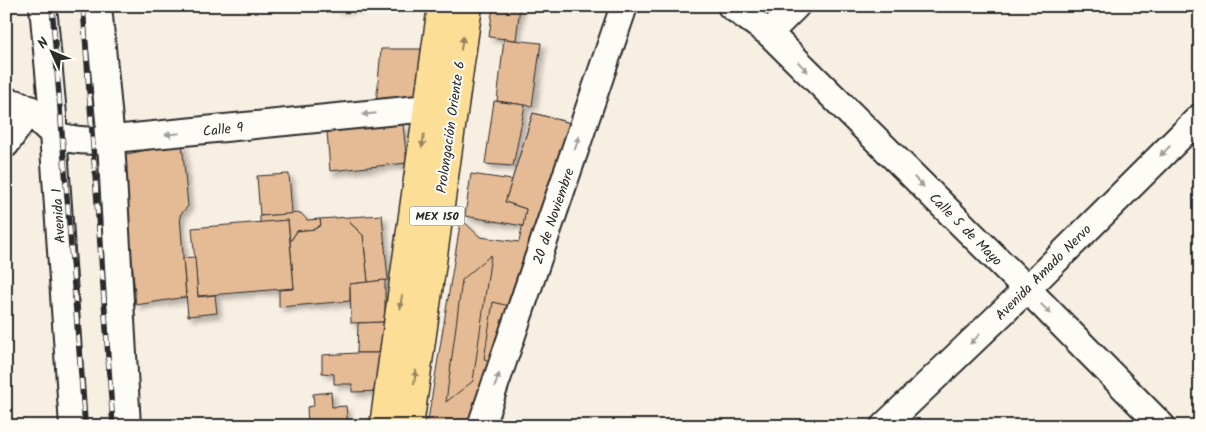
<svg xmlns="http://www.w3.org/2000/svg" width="1206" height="432" font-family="Kalam,sans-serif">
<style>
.building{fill:#e5bb95;stroke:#2b2b2b;filter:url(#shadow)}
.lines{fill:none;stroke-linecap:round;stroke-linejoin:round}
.minor-casing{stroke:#2b2b2b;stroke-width:30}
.primary-casing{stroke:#2b2b2b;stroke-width:31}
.minor{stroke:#fdfcf7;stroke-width:26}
.primary{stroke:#fdde96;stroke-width:28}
.rail-casing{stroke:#2b2b2b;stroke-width:5.5}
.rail{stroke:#fdfcf7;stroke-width:4;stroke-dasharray:11;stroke-linecap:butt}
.oneway{fill:#948460}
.oneway2{fill:#9e9e9b}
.labels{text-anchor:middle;stroke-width:4;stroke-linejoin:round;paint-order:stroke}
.shield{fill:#fdfcf7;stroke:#6a6a68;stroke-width:1}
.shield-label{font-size:12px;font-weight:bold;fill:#2b2b2b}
.street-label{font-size:14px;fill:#2b2b2b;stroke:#fdfcf7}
</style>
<defs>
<filter id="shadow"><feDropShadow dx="4.5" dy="4.5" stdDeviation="2.5" flood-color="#0004"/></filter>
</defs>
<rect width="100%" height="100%" fill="#f8efe3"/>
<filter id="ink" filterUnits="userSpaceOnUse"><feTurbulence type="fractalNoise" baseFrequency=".02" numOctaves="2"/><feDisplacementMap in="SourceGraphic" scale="10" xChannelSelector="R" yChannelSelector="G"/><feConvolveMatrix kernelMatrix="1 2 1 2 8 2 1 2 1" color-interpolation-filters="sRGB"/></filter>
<g filter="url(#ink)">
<!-- building -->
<g class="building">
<path d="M337,6H376L336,9Z"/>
<path d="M493,6H520L516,40L489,37Z"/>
<path d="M504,39L541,43L532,106L497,101Z"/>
<path d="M381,49H421L416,104H376Z"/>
<path d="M494,101L525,105L513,166L485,164Z"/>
<path d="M533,113L574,124L546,215L505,202Z"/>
<path d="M533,113L574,124L474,426H427L461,219L480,237L519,242L526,209L505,202Z"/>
<path d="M403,124L407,163L330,171L327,131Z"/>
<path d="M182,143L188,206L180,215L186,297L136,305L122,155Z"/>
<path d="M289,174L292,214L260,216L257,176Z"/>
<path d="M471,174L512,180L505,202L526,209L523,226L465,216Z"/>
<path d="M301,213L307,220L320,219L321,225L315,229L297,231L290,242L288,220L260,223V216Z"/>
<path d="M382,215L388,280L368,282L363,235L350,223L349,217Z"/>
<path d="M349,217L350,223L363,235L368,282L350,284V301L279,307V290L294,289L290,242L297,231L315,229L321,225L320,219Z"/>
<path d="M288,220L294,288L198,296L192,228Z"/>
<path d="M491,255L473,381L446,402L462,280Z"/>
<path d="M195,257L198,297L215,295L217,313L188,316L183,258Z"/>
<path d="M385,280V322L351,323L350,284Z"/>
<path d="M493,302L513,307L494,361L484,359Z"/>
<path d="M385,322L384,353H357L358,323Z"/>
<path d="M357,353H384L381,391L352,392V384H334V374L322,373V355Z"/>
<path d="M331,392L332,407L346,406L348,426H308L307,407L314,406L313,394Z"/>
</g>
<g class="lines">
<defs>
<g id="minor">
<path d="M43,6L53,115V133L73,426"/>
<path d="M98,6L111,141L127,426"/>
<path d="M731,6L769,33L1027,289L1162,426"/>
<path d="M769,33L796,6"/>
<path d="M6,102C32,102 36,123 55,134C66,140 81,140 93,141L428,108L449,109"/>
<path d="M6,144L30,109"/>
<path d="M481,426L624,6"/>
<path d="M884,426L1027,289L1200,117"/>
</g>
<g id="primary">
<path d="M384,426L442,6"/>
<path d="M409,426L468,6"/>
</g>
</defs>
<!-- minor casing -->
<use href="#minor" class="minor-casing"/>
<!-- primary casing -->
<use href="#primary" class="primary-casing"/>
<!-- minor -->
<use href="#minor" class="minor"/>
<!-- primary -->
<use href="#primary" class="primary"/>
<defs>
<g id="rail">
<path d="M52,6L85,426"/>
<path d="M83,6L113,426"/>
</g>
</defs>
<!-- rail casing -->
<use href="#rail" class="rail-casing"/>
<!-- rail -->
<use href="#rail" class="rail"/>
</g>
<!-- one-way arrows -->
<defs><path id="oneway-solid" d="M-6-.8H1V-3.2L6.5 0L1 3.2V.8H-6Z" transform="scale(1.25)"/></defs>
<g class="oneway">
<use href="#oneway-solid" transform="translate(462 43) rotate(-81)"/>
<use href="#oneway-solid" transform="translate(423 141) rotate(98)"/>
<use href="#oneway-solid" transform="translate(401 302) rotate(98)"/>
<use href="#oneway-solid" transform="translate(415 377) rotate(-82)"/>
</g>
<g class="oneway2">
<use href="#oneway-solid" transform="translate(803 67) rotate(45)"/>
<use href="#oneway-solid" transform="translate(369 114) rotate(174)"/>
<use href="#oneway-solid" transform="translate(172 134) rotate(174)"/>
<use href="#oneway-solid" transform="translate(577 143) rotate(-71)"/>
<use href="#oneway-solid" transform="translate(1165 151) rotate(135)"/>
<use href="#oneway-solid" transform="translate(919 182) rotate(45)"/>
<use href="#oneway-solid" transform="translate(1046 309) rotate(45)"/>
<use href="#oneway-solid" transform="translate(975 339) rotate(136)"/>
<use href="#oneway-solid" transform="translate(497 380) rotate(-71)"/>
</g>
</g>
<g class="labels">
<!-- shield labels -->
<rect class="shield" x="409.5" y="206.5" width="55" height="19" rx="4"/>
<g class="shield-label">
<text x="437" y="220">MEX 150</text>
</g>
<!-- street labels -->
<g class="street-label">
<text transform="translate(450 127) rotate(-82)" y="5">Prolongación Oriente 6</text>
<text transform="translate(223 129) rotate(-6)" y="5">Calle 9</text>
<text transform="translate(58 216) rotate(-94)" y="5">Avenida 1</text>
<text transform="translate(553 216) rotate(-71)" y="5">20 de Noviembre</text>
<text transform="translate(966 229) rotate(45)" y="5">Calle 5 de Mayo</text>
<text transform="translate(1043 272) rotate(-45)" y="5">Avenida Amado Nervo</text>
</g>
</g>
<!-- margin -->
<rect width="1206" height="432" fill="none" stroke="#fdfcf7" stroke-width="25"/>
<rect x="12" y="12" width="1181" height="407" fill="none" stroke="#2b2b2b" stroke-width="2" filter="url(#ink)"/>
<!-- north arrow -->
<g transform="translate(52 52) rotate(314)" stroke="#fdfcf7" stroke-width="4" paint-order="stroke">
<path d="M0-4L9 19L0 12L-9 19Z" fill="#2b2b2b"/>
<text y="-8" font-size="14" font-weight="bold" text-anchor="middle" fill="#2b2b2b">N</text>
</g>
</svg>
